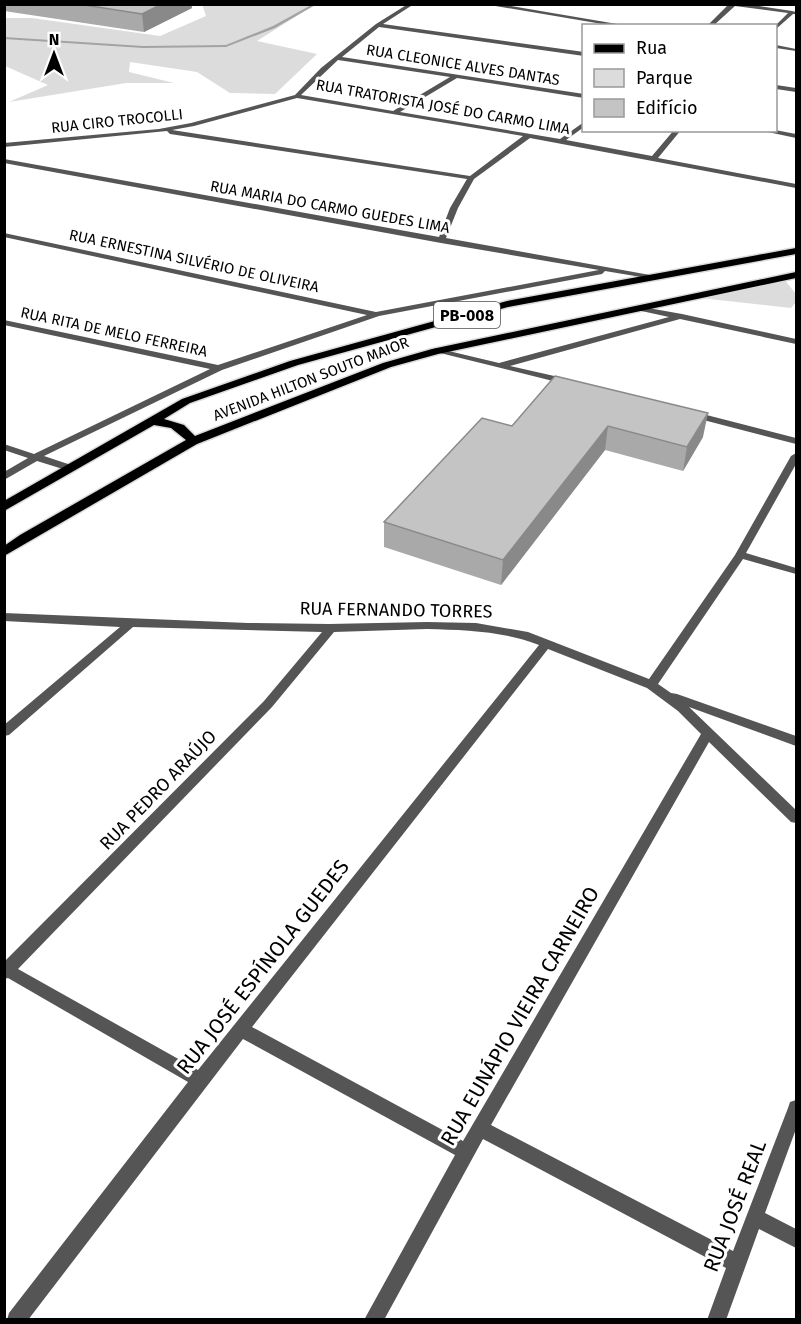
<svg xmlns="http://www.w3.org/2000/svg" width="801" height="1324" font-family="'Fira Sans',sans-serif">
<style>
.green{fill:#dcdcdc}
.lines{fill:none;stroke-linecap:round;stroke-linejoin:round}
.stream{fill:#a3a3a3;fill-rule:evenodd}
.primary-casing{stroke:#dbdbdb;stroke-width:3}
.street{fill:#555;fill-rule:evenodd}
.primary{fill:#000;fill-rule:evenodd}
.wall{fill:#a9a9a9}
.shaded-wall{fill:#898989}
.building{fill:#c4c4c4;stroke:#898989;stroke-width:1.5}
.labels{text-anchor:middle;stroke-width:6;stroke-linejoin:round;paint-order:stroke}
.far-street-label{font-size:15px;fill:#000;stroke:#fff}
.shield{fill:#fff;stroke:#4c4c4c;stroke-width:1.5}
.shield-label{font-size:16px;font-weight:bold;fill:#000}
.street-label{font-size:18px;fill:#000;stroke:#fff}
.near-street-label{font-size:21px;fill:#000;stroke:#fff}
</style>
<rect width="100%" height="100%" fill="#fff"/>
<!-- green -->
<g class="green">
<path d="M202,4H301L311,7L257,41L317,54L275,94L230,93L197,72L130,62L129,72L174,83H126L9,102L48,85L5,66V18H32L160,36L206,16Z"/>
<path d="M783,278L796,294V302L791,308L682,296Z"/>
</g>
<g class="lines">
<!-- stream -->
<path class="stream" d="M313,4H317L275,28L226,47L143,48L4,39V37L143,46L226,45L273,26Z"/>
<defs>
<path id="primary" d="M796,248V254L508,307L298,365L190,403L164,419L184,425L195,436L383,363L432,349L796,272V278L438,354L391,367L197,444L4,556V546L20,535L186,440L171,428L154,425L4,511V501L182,399L290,361L507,301Z"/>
</defs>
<!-- primary casing -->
<use href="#primary" class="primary-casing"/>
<!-- street -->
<g class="street">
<path d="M408,4H414L383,24L584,52V56L379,27L342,57L584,94V98L457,78L400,112L560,139L584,122V127L566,140L652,156L674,130H681L658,158L796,184V188L530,138L474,179L458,208L446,238L650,275L654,277L653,279L605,271L602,274L379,316L222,370L44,456L74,466V470H66L37,461L4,480V472L28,458L4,450V444L34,454L210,369L4,325V320L218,365L367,315L4,237V233L376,312L599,270L441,243L4,163V159L439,237L450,208L467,179L170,134L167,131L4,147V143L159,129L191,123L295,95L321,68L376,24ZM338,60L450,77L393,111L301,95ZM297,98L523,136L470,176L172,130L194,126Z"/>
<path d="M484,4H499L629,26H614Z"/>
<path d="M729,4H745L792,11L796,12V14H793L776,29L775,26L788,13L735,6L713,26H707Z"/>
<path d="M776,45L796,49V51L776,48Z"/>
<path d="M776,85L796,88V92L776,89Z"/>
<path d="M758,130H775L796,134V138Z"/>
<path d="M637,306L682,314L796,339V344L680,319L510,366L572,380V384L569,385L432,351L436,348L499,363L669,317L637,310Z"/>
<path d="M691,411L796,438V444L688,416V412Z"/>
<path d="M796,453V464L746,553L796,568V574L743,559L658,684L671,693L677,694L796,736V746L689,707L796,810V823L791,822L709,742L491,1125L733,1251L788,1108L790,1102L796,1100V1129L765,1213L796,1229V1248L759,1229L726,1320H707L726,1268L483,1139L384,1320H364L455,1155L243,1039L28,1320H7L9,1313L188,1082L8,978L4,979V962L264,701L322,632L133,627L9,735L4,736V725L120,627L4,621V613L248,623L329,624L427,622L476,623L528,632L649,679L735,555L791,456ZM427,629C465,630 503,631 539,645L198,1070L18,969L272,707L334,632ZM548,649L647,688L678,711L701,734L463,1141L252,1027Z"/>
</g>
<!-- primary -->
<use href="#primary" class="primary"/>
</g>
<!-- wall -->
<g class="wall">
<path d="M4,4H191L192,8L144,32L4,11Z"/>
<path d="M555,376L703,437L683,471L605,450L501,585L384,547V522L512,426Z"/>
</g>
<!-- shaded-wall -->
<g class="shaded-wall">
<path d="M162,4H191L192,8L144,32L142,14Z"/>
<path d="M708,413L703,437L683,471L687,447Z"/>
<path d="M608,426L605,450L501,585L503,560Z"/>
</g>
<!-- building -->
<g class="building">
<path d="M78,4H162L142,14Z"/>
<path d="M555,376L708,413L687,447L608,426L503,560L384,522L482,418L512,426Z"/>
</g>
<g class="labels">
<!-- far-street labels -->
<g class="far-street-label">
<text transform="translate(463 65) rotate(9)" y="5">RUA CLEONICE ALVES DANTAS</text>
<text transform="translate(443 107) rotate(10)" y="5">RUA TRATORISTA JOSÉ DO CARMO LIMA</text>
<text transform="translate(117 121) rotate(-6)" y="5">RUA CIRO TROCOLLI</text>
<text transform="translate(330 207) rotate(10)" y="5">RUA MARIA DO CARMO GUEDES LIMA</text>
<text transform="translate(194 261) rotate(12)" y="5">RUA ERNESTINA SILVÉRIO DE OLIVEIRA</text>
<text transform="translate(114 332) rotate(12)" y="5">RUA RITA DE MELO FERREIRA</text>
<text transform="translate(311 379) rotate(-21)" y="5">AVENIDA HILTON SOUTO MAIOR</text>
</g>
<!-- shield labels -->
<rect class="shield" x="434" y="302" width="66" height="26" rx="4.5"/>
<g class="shield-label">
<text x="467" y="321">PB-008</text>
</g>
<!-- street labels -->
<g class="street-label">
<text transform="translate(396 610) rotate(1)" y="6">RUA FERNANDO TORRES</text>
<text transform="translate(158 790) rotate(-46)" y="6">RUA PEDRO ARAÚJO</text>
</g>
<!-- near-street labels -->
<g class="near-street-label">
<text transform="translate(263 967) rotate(-52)" y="7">RUA JOSÉ ESPÍNOLA GUEDES</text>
<text transform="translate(520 1016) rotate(-60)" y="7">RUA EUNÁPIO VIEIRA CARNEIRO</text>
<text transform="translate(735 1206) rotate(-69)" y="7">RUA JOSÉ REAL</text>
</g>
</g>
<!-- border -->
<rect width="801" height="1324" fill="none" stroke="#000000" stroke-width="12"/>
<!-- legend -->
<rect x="582" y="24" width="195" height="108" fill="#ffffff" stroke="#999999" stroke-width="1.5"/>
<rect x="594" y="44" width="30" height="9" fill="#000000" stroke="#999999" stroke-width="1.5"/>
<text x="636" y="54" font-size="18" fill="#000000">Rua</text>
<rect x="594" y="69" width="30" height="18" fill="#dcdcdc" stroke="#999999" stroke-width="1.5"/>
<text x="636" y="84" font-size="18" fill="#000000">Parque</text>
<rect x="594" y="99" width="30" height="18" fill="#c4c4c4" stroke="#999999" stroke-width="1.5"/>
<text x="636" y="114" font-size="18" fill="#000000">Edifício</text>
<!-- north arrow -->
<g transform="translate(54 54)" stroke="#ffffff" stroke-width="4.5" paint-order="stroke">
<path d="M0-4.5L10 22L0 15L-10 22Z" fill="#000000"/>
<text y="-9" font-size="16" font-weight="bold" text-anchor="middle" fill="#000000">N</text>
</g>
</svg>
